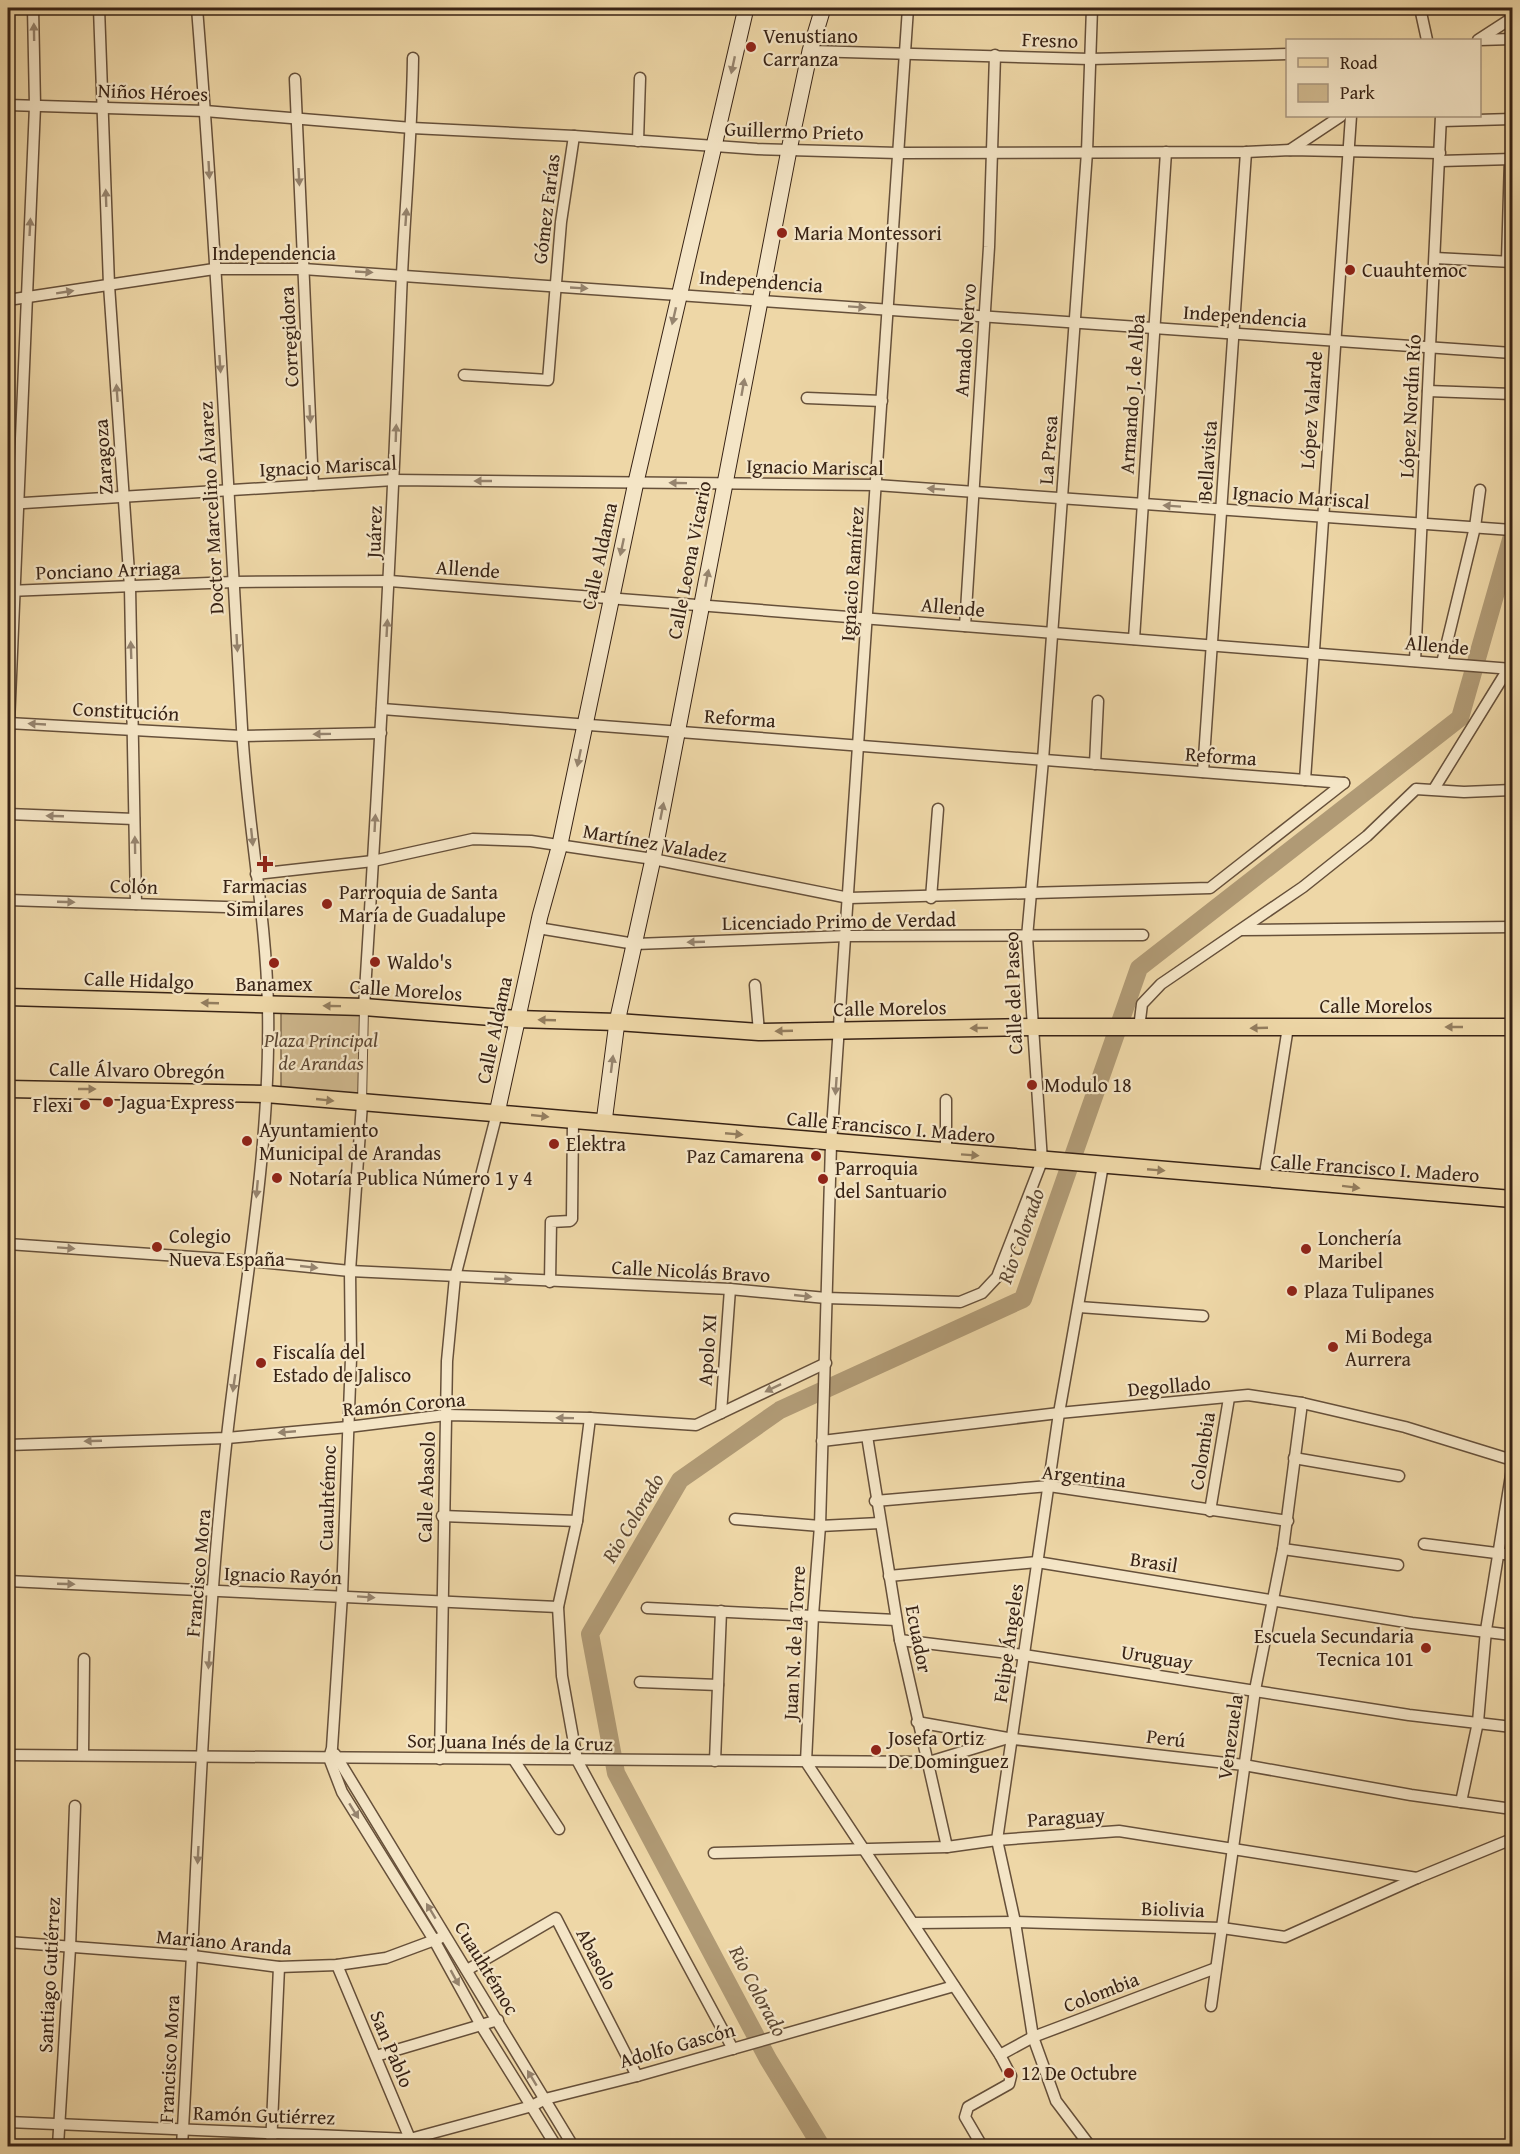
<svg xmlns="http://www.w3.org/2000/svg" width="1520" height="2154" font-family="'Gentium Book Plus',serif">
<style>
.green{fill:#cfb88e;stroke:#846e52;stroke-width:1.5}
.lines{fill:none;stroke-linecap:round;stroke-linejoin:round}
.river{stroke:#b09a75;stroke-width:18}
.pedestrian-casing{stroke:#66503a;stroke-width:10}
.minor-casing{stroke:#66503a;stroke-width:13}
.secondary-casing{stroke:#382315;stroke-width:17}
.primary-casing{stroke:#382315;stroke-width:19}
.pedestrian{stroke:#f4e5c6;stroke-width:8}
.minor{stroke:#f4e5c6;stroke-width:10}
.secondary{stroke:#f4e5c6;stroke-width:15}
.primary{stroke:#eed7a7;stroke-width:16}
.oneway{fill:#96846e}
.oneway2{fill:#937d5e}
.poi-dot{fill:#8f2418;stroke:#f4e5c6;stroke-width:2}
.labels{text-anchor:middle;stroke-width:4.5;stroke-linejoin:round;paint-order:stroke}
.poi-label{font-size:20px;fill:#382315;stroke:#f4e5c6;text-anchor:start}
.street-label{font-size:20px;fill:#382315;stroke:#f4e5c6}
.park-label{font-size:20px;font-style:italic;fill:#5e4833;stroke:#f4e5c6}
.water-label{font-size:21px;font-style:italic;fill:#5c4732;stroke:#f4e5c6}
</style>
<rect width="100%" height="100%" fill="#eed7a7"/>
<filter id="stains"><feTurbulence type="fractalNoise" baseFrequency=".00333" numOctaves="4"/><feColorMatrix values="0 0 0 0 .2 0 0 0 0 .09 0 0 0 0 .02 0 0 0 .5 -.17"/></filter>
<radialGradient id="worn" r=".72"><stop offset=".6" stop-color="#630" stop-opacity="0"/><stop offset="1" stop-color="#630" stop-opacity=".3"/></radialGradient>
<!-- green -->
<path class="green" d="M281,1010L364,1012L363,1095L281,1089Z"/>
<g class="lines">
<!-- river -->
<path class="river" d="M821,2146L768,2059L616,1773L590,1634L680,1480L780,1410L1023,1299L1139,968L1460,718L1512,536"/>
<defs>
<path id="pedestrian" d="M362,1104L364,1007"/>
<g id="minor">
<path d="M99,8L109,285L130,587L136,904"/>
<path d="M908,8L831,1144L820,1526L813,1615L806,1762L1000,2055L1011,2076L1009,2084L968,2107L965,2117L982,2146"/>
<path d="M1420,8L1427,40"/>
<path d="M1478,40L1512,18"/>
<path d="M1479,40L1512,39"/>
<path d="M810,51L1090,59L1288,54"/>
<path d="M295,79L313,485"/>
<path d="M8,105L205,111L412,128L574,136L757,149L898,153L1246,152L1290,150L1440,153"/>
<path d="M1442,121L1512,119"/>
<path d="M638,141L640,78"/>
<path d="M1290,150L1341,116"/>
<path d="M1440,161L1512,159"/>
<path d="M1435,258L1512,262"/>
<path d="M1507,261L1510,159"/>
<path d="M8,300L214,269H303L1512,353"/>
<path d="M464,375L548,380L561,222L574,136"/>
<path d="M1428,391L1512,394"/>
<path d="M807,398L882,401"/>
<path d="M8,504L394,480L876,485L1512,530"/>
<path d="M8,591L234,582L390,581L1512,669"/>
<path d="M965,626L989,247L995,55"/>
<path d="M1134,639L1166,152"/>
<path d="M1415,661L1441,116"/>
<path d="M1442,663L1475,527L1480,490"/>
<path d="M382,709L1344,783"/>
<path d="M8,723L242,736L381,733"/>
<path d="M8,747L35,106L33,8"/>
<path d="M1095,764L1098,701"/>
<path d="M1203,772L1246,152"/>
<path d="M1305,780L1351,116"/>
<path d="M1434,789L1508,669"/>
<path d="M8,814L134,819"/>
<path d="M256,874L373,861L473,839L531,841L653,859L849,898L1210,888L1344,783"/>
<path d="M931,898L938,809"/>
<path d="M8,900L259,908"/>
<path d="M538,928L635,944L847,936L1143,935"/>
<path d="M1241,930L1512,927"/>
<path d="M755,985L759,1032"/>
<path d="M364,1007C379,770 392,534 401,297C404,217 412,138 413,58"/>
<path d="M1139,1028L1142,1004L1161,984L1303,887L1367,836L1416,789L1464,792L1512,790"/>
<path d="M946,1100V1153"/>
<path d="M362,1104L350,1271L351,1358L342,1595L332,1748L329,1758L342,1792L434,1940L482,2027L556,2146"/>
<path d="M1264,1180L1288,1027"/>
<path d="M8,1244L250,1261L350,1271L730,1289L826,1298L960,1302L982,1293L997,1277L1042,1161L1027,937L1043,760L1087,152L1092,8"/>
<path d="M550,1282L551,1222L570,1221L572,1219L573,1120"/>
<path d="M1079,1307L1203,1316"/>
<path d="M721,1413L730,1289"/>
<path d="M590,1418L577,1521L558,1607L562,1676L577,1760L733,2049"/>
<path d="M867,1436L900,1640L947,1847"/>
<path d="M822,1441L1059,1413L1248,1395L1302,1403L1405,1427L1512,1460"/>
<path d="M8,1445L227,1438L348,1427L446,1415L590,1418L696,1425L826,1363"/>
<path d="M1294,1458L1399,1476"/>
<path d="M875,1501L1049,1486L1288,1521"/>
<path d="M1210,1511L1229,1398"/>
<path d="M442,1516L577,1521"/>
<path d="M735,1519L820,1526L880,1523"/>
<path d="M1424,1544L1512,1555"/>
<path d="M1283,1549L1398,1565"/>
<path d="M889,1576L1037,1562L1412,1623L1512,1635"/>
<path d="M8,1581L558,1607"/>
<path d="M647,1608L896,1620"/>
<path d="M900,1640L1024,1655L1409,1715L1512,1727"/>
<path d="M640,1682L718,1685"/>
<path d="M917,1722L1013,1739L1244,1765L1411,1795L1512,1809"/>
<path d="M335,1754L573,2146"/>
<path d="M8,1755L929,1762L1008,1738"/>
<path d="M83,1755L84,1659"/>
<path d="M440,1759L447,1361L455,1277L497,1113"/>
<path d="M514,1760L559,1829"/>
<path d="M715,1761L721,1611"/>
<path d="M1461,1802L1478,1722L1486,1630L1512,1469"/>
<path d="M714,1853L947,1847L997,1840L1119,1831L1417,1878"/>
<path d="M915,1923L1015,1922L1222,1928L1285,1937L1417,1878L1512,1839"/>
<path d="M8,1942L193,1956L279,1967L337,1965L386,1958L440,1938"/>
<path d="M337,1965L413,2146"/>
<path d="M467,1970L556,1918L637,2076"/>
<path d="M1211,2006L1255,1690L1283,1549L1302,1403"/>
<path d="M1000,2055L1033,2037L1216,1968"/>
<path d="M376,2056L498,2020"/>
<path d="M8,2122L410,2139L532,2106L545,2099L637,2076L954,1986"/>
<path d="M58,2146L70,1948L75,1806"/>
<path d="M182,2146C196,1910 201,1672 227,1436C243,1294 271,1151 268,1007C266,914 247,821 242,728C228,488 216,247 197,8"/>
<path d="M271,2146L279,1967"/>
<path d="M1090,2146L1056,2101L1033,2037L1015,1922L997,1840L1059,1413L1103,1165"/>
</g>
<g id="secondary">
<path d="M497,1113L540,916L560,844L636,482L746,8"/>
<path d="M604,1122L617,1022L653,859L789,150L810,51L823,8"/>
</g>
<g id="primary">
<path d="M8,997L364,1007L517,1019L617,1022L759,1032L1032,1027H1512"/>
<path d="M8,1089L266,1094L1512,1199"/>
</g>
</defs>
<!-- pedestrian casing -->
<use href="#pedestrian" class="pedestrian-casing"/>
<!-- minor casing -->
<use href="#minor" class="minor-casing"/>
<!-- secondary casing -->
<use href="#secondary" class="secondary-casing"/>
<!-- primary casing -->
<use href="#primary" class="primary-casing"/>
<!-- pedestrian -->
<use href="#pedestrian" class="pedestrian"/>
<!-- minor -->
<use href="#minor" class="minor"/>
<!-- secondary -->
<use href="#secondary" class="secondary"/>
<!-- primary -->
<use href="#primary" class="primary"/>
</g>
<!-- one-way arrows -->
<defs><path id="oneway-solid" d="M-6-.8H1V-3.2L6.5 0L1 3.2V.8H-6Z" transform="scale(1.5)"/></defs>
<g class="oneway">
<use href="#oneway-solid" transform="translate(34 32) rotate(-91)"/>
<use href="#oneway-solid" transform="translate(733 65) rotate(102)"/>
<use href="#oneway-solid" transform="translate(209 170) rotate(87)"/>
<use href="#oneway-solid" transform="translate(299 177) rotate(87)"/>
<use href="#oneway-solid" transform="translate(106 198) rotate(-92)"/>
<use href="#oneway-solid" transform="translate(406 217) rotate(-86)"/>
<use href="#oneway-solid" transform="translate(30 227) rotate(-87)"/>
<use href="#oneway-solid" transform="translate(364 272) rotate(3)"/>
<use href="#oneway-solid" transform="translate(579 288) rotate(3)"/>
<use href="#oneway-solid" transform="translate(65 292) rotate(-9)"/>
<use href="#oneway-solid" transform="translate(857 307) rotate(4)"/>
<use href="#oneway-solid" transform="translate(674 316) rotate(103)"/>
<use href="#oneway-solid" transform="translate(220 364) rotate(86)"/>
<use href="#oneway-solid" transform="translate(743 387) rotate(-80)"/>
<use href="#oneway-solid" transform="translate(117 393) rotate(-94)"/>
<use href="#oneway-solid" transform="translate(310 414) rotate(87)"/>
<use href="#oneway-solid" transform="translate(396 433) rotate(-88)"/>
<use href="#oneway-solid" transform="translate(483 481) rotate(-180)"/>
<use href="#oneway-solid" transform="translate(678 483) rotate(-179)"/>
<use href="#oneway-solid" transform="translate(936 489) rotate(-176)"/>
<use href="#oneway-solid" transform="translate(1172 506) rotate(-176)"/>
<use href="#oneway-solid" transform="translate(622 547) rotate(102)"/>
<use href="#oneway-solid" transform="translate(707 578) rotate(-79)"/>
<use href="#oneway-solid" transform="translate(387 628) rotate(-87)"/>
<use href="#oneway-solid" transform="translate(237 643) rotate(87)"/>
<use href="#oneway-solid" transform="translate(131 650) rotate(-92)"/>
<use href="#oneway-solid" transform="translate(37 724) rotate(-177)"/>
<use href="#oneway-solid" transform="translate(322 734) rotate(179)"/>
<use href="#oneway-solid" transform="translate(579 758) rotate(102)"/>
<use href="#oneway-solid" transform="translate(662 811) rotate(-79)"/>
<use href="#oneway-solid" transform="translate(55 816) rotate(-178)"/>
<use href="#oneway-solid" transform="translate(375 823) rotate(-87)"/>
<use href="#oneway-solid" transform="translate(252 837) rotate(84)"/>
<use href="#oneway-solid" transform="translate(135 845) rotate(-91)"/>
<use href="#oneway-solid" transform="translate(66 902) rotate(2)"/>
<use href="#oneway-solid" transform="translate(696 942) rotate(178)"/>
<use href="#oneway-solid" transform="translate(612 1064) rotate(-83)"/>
<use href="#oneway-solid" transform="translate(836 1086) rotate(94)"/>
<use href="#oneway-solid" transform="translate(257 1189) rotate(95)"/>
<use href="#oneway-solid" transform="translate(66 1248) rotate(4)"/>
<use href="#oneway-solid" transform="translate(309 1267) rotate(6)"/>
<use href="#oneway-solid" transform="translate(503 1279) rotate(2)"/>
<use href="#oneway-solid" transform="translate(803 1296) rotate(6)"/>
<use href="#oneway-solid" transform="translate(234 1383) rotate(98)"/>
<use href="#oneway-solid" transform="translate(773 1388) rotate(154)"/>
<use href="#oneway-solid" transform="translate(565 1418) rotate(-179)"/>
<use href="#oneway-solid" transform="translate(287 1432) rotate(175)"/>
<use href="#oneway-solid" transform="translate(93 1441) rotate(178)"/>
<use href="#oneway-solid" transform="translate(66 1584) rotate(2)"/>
<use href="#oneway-solid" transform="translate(366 1597) rotate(4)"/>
<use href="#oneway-solid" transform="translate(209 1660) rotate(94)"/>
<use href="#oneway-solid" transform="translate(354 1811) rotate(58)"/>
<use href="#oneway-solid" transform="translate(198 1855) rotate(93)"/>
<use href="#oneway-solid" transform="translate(431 1911) rotate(-121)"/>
<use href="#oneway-solid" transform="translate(455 1978) rotate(61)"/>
<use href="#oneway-solid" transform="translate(532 2078) rotate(-121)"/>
</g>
<g class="oneway2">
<use href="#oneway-solid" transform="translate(210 1003) rotate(-178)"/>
<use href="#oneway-solid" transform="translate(332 1006) rotate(-179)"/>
<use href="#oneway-solid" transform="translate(547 1020) rotate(-178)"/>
<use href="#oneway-solid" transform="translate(1454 1027) rotate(-180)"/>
<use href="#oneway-solid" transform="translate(979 1028) rotate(179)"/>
<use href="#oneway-solid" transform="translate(1259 1028) rotate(178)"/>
<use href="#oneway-solid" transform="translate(784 1031) rotate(178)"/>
<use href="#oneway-solid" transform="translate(87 1089)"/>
<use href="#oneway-solid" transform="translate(325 1100) rotate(6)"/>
<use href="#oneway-solid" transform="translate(540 1116) rotate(6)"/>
<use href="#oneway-solid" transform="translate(734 1134) rotate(5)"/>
<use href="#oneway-solid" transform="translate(970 1155) rotate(4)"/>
<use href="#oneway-solid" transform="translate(1156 1170) rotate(5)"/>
<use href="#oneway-solid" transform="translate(1351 1187) rotate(7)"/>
</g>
<!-- markers -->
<g class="poi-dot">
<circle cx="751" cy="47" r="6"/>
<circle cx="782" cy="233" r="6"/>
<circle cx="1350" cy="270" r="6"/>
<path d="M262 855h6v6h6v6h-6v6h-6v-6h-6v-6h6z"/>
<circle cx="327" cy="904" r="6"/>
<circle cx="375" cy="962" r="6"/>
<circle cx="274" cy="963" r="6"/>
<circle cx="1032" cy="1085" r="6"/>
<circle cx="108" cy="1102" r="6"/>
<circle cx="85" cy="1105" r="6"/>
<circle cx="247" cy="1141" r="6"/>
<circle cx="554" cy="1144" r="6"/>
<circle cx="816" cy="1156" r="6"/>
<circle cx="277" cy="1178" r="6"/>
<circle cx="823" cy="1179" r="6"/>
<circle cx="157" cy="1247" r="6"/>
<circle cx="1306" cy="1249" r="6"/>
<circle cx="1292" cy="1291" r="6"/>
<circle cx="1333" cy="1347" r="6"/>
<circle cx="261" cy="1363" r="6"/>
<circle cx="1426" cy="1648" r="6"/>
<circle cx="876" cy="1750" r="6"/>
<circle cx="1009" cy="2073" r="6"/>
</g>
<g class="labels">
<!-- poi labels -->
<g class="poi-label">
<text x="763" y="43">Venustiano<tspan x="763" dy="23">Carranza</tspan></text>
<text x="794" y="240">Maria Montessori</text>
<text x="1362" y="277">Cuauhtemoc</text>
<text x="265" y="893" text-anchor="middle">Farmacias<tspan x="265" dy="23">Similares</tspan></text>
<text x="339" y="899">Parroquia de Santa<tspan x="339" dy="23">María de Guadalupe</tspan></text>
<text x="387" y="969">Waldo's</text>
<text x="274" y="991" text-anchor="middle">Banamex</text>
<text x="1044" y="1092">Modulo 18</text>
<text x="120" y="1109">Jagua Express</text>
<text x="73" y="1112" text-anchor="end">Flexi</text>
<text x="259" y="1137">Ayuntamiento<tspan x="259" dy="23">Municipal de Arandas</tspan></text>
<text x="566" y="1151">Elektra</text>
<text x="804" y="1163" text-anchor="end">Paz Camarena</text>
<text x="835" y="1175">Parroquia<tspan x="835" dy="23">del Santuario</tspan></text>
<text x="289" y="1185">Notaría Publica Número 1 y 4</text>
<text x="169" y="1243">Colegio<tspan x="169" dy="23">Nueva España</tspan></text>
<text x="1318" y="1245">Lonchería<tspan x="1318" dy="23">Maribel</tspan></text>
<text x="1304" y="1298">Plaza Tulipanes</text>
<text x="1345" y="1343">Mi Bodega<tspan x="1345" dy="23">Aurrera</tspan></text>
<text x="273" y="1359">Fiscalía del<tspan x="273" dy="23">Estado de Jalisco</tspan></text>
<text x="1414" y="1643" text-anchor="end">Escuela Secundaria<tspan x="1414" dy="23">Tecnica 101</tspan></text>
<text x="888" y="1745">Josefa Ortiz<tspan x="888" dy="23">De Dominguez</tspan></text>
<text x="1021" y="2080">12 De Octubre</text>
</g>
<!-- street labels -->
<g class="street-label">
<text transform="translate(1050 40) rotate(2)" y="7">Fresno</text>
<text transform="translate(153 92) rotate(2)" y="7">Niños Héroes</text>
<text transform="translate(794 131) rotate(2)" y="7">Guillermo Prieto</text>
<text transform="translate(546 209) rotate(-83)" y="7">Gómez Farías</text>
<text x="274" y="260">Independencia</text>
<text transform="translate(761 281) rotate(4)" y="7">Independencia</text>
<text transform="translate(1245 316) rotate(4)" y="7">Independencia</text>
<text transform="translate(289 337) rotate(-93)" y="7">Corregidora</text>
<text transform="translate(965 340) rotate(-86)" y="7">Amado Nervo</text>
<text transform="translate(1132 394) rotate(-86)" y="7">Armando J. de Alba</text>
<text transform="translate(1410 406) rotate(-87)" y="7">López Nordín Río</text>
<text transform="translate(1311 410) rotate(-86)" y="7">López Valarde</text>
<text transform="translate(1048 450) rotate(-86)" y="7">La Presa</text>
<text transform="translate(103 457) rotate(-94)" y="7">Zaragoza</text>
<text transform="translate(1207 461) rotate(-86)" y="7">Bellavista</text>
<text transform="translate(328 466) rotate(-3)" y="7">Ignacio Mariscal</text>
<text transform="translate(815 467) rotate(1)" y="7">Ignacio Mariscal</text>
<text transform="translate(1301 497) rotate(4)" y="7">Ignacio Mariscal</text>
<text transform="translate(211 508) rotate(-93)" y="7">Doctor Marcelino Álvarez</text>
<text transform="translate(374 532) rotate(-88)" y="7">Juárez</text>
<text transform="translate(599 556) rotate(-78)" y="7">Calle Aldama</text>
<text transform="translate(689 560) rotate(-79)" y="7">Calle Leona Vicario</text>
<text transform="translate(468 569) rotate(4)" y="7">Allende</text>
<text transform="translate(108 570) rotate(-2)" y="7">Ponciano Arriaga</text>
<text transform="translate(852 574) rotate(-86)" y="7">Ignacio Ramírez</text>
<text transform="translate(953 607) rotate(5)" y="7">Allende</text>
<text transform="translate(1437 645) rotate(5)" y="7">Allende</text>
<text transform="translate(126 711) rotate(3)" y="7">Constitución</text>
<text transform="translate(740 718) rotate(4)" y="7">Reforma</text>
<text transform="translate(1221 756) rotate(4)" y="7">Reforma</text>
<text transform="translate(655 843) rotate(10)" y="7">Martínez Valadez</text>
<text transform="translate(134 886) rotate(2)" y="7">Colón</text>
<text transform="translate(839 921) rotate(-1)" y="7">Licenciado Primo de Verdad</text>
<text transform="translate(139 980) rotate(2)" y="7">Calle Hidalgo</text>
<text transform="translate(406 990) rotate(4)" y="7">Calle Morelos</text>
<text transform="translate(1013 993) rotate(-92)" y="7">Calle del Paseo</text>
<text x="1376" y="1013">Calle Morelos</text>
<text transform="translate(890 1008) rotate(-1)" y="7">Calle Morelos</text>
<text transform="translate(494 1030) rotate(-78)" y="7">Calle Aldama</text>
<text transform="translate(137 1070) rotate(1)" y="7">Calle Álvaro Obregón</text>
<text transform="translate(891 1127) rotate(5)" y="7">Calle Francisco I. Madero</text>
<text transform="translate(1375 1168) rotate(4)" y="7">Calle Francisco I. Madero</text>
<text transform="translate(691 1271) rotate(3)" y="7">Calle Nicolás Bravo</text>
<text transform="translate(707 1350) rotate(-86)" y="7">Apolo XI</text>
<text transform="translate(1169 1386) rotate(-5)" y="7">Degollado</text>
<text transform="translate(404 1404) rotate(-5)" y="7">Ramón Corona</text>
<text transform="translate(1202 1451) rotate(-81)" y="7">Colombia</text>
<text transform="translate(1084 1476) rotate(6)" y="7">Argentina</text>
<text transform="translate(426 1487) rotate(-88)" y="7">Calle Abasolo</text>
<text transform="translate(327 1498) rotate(-88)" y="7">Cuauhtémoc</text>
<text transform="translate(1154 1562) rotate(9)" y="7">Brasil</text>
<text transform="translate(198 1573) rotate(-85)" y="7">Francisco Mora</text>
<text transform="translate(283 1575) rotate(2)" y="7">Ignacio Rayón</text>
<text transform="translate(919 1639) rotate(79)" y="7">Ecuador</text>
<text transform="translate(794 1643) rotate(-87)" y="7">Juan N. de la Torre</text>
<text transform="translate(1008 1643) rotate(-82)" y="7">Felipe Ángeles</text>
<text transform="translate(1157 1657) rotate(9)" y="7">Uruguay</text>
<text transform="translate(1230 1737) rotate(-82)" y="7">Venezuela</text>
<text transform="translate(1166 1738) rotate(7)" y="7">Perú</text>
<text transform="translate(510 1742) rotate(1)" y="7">Sor Juana Inés de la Cruz</text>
<text transform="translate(1066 1817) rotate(-4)" y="7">Paraguay</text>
<text transform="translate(1173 1909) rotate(2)" y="7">Biolivia</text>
<text transform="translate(224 1942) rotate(5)" y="7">Mariano Aranda</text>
<text transform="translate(597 1959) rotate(63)" y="7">Abasolo</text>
<text transform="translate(487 1968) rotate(59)" y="7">Cuauhtémoc</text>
<text transform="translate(49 1975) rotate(-87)" y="7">Santiago Gutiérrez</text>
<text transform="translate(1101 1992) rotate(-21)" y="7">Colombia</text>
<text transform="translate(677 2045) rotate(-16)" y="7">Adolfo Gascón</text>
<text transform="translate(392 2049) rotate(67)" y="7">San Pablo</text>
<text transform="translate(169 2059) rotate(-87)" y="7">Francisco Mora</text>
<text transform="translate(264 2115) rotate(2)" y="7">Ramón Gutiérrez</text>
</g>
<!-- park labels -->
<g class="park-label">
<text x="321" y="1047">Plaza Principal<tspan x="321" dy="23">de Arandas</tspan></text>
</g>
<!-- water labels -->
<g class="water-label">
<text transform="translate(1021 1236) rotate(-70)" y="7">Rio Colorado</text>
<text transform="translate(633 1518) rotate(-59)" y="7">Rio Colorado</text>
<text transform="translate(758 1991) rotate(62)" y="7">Rio Colorado</text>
</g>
</g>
<!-- margin -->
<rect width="1520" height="2154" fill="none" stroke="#eed7a7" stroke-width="30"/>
<rect x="9" y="9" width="1502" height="2136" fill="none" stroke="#382315" stroke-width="3"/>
<rect x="15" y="15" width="1490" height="2124" fill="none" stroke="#382315" stroke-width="1.5"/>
<!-- legend -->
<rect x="1286" y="39" width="195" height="78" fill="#f4e5c6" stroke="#a9977f" stroke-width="1.5"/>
<rect x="1298" y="58" width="30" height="9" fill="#eed7a7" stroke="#a9977f" stroke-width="1.5"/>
<text x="1340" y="69" font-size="18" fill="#382315">Road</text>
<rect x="1298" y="84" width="30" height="18" fill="#cfb88e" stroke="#a9977f" stroke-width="1.5"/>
<text x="1340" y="99" font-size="18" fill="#382315">Park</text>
<rect width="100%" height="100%" filter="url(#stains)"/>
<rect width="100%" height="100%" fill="url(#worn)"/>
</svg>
